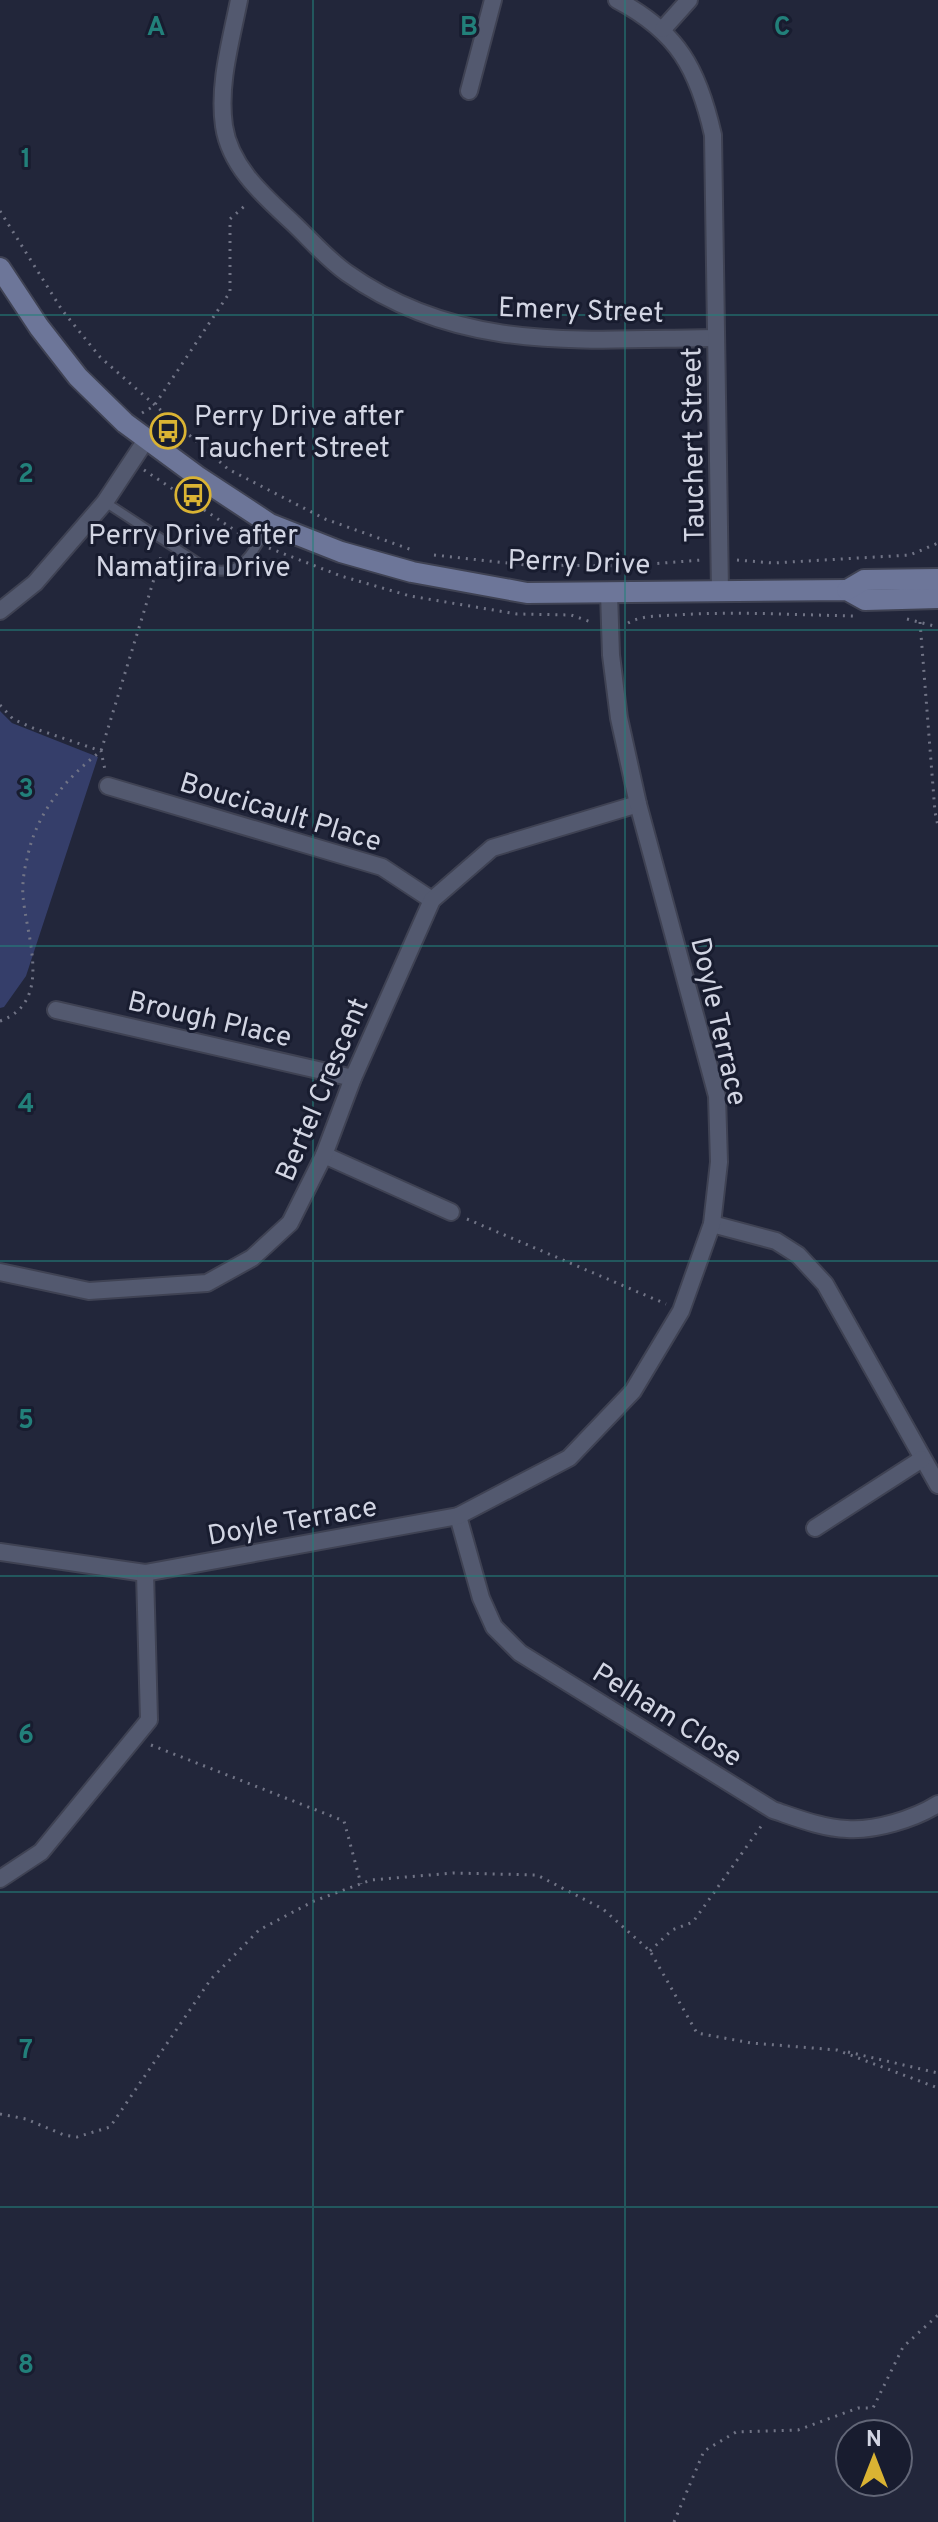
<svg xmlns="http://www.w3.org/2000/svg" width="938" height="2522" font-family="Overpass,sans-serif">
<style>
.green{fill:#353e6a}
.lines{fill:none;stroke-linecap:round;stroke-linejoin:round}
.lane-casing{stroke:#3f4253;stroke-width:12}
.street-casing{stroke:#3f4253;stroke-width:20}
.secondary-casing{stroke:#3f4253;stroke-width:24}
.path{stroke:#717486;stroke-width:3;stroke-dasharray:2 6;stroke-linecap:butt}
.lane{stroke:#53596f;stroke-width:8}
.street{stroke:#53596f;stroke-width:16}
.secondary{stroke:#6d7699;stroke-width:20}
.grid{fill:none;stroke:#22807a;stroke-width:2;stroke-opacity:0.55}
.labels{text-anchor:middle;stroke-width:6;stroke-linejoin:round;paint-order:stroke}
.street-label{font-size:28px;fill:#d2d5e3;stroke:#181c2f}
.poi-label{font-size:28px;fill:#d2d5e3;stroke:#181c2f;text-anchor:start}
.grid-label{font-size:26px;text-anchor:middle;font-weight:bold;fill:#22807a;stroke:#181c2f;stroke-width:6;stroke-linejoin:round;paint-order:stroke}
</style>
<rect width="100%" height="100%" fill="#22263a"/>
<!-- green -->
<path class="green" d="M0,711L12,723L98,757L26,976L4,1007L0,1008Z"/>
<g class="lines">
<defs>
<path id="lane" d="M105,502L206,568C243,580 253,550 270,524"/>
<g id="street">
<path d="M239,0C231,41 218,84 224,126C230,167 264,196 293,223C310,239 327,259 347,273C461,354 585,339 716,338"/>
<path d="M617,0C678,32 698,69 713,135L720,592"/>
<path d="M663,29L689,0"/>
<path d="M469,91L493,0"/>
<path d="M0,611L35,583L105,502L146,440"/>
<path d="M108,786L382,867L432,900"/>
<path d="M56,1010L353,1078"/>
<path d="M324,1155L451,1212"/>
<path d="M712,1224L776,1241L798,1255L825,1284L938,1485"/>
<path d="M0,1272L89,1291L207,1283L252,1258L290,1223L324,1155L353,1078L432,900L492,848L638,804"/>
<path d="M458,1516L481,1598L494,1627L520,1653L773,1810C797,1818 822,1828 847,1829C875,1831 914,1819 938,1804"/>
<path d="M815,1528L922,1459"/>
<path d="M0,1552L145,1573L458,1516L569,1458L633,1391L681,1311L712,1224L719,1162L717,1096L638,804L619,718L611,655L609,593"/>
<path d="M0,1879L41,1852L149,1720L145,1573"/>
</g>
<g id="secondary">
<path d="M0,268L39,327L78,377L125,423L197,476L270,524L341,552L412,572L527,593L847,590L865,600L938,598"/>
<path d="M847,590L864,580L938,579"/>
</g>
</defs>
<!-- lane casing -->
<use href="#lane" class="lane-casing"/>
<!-- street casing -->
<use href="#street" class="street-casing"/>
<!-- secondary casing -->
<use href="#secondary" class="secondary-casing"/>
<!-- path -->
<g class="path">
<path d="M0,211L62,310L100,357L228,469L325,519L415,551"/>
<path d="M142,413L154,406L230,292V219L248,203"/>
<path d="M144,470L248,539"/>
<path d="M269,548L341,576L410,596L517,614L571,615L594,623"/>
<path d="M434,555L525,565L625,566L701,560"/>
<path d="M737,560L773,563L910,555L938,543"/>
<path d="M907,619L938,627"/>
<path d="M920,622L935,812L938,826"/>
<path d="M628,623C642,615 661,616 676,615C736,611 796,615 855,616"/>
<path d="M0,705L13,719L33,728L101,751L105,770"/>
<path d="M0,1021C54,1002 26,936 23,896C22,885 24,870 27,859C36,813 65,779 101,751L162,553"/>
<path d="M467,1219L666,1304"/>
<path d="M151,1745L344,1821L361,1884"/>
<path d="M650,1951L672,1930L693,1922L762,1825"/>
<path d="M848,2052L938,2073"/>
<path d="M0,2114L26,2119L64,2135L77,2137L110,2127L211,1979L259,1930L314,1901L371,1880L453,1873L537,1875L603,1909L650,1951L697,2033L751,2043L837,2050L938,2088"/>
<path d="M674,2522L704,2451L736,2432L798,2430L858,2408H873L903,2347L938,2315"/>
</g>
<!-- lane -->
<use href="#lane" class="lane"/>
<!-- street -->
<use href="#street" class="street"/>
<!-- secondary -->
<use href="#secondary" class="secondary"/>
</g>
<!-- grid -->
<path class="grid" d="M313,0V2522M625,0V2522M0,315H938M0,630H938M0,946H938M0,1261H938M0,1576H938M0,1892H938M0,2207H938"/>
<!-- icons -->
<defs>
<symbol id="bus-ring" viewBox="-11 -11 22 22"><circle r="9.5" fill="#181c2f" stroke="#dab333" stroke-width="1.5"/><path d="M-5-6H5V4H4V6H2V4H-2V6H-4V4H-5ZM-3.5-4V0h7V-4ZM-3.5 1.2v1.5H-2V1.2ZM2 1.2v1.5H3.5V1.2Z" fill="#dab333"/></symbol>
</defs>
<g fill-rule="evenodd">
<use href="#bus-ring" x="148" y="411" width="40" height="40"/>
<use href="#bus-ring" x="173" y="475" width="40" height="40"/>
</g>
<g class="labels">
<!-- street labels -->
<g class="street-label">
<text transform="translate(581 309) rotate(2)" y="10">Emery Street</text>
<text transform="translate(692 445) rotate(-91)" y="10">Tauchert Street</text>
<text transform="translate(579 561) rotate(2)" y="10">Perry Drive</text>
<text transform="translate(281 811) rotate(17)" y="10">Boucicault Place</text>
<text transform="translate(210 1018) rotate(13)" y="10">Brough Place</text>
<text transform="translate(720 1021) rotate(77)" y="10">Doyle Terrace</text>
<text transform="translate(321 1089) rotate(-67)" y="10">Bertel Crescent</text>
<text transform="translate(292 1520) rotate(-10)" y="10">Doyle Terrace</text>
<text transform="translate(668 1714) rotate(32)" y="10">Pelham Close</text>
</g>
<!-- poi labels -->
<g class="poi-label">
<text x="194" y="425">Perry Drive after<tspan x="194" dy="32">Tauchert Street</tspan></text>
<text x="193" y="544" text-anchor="middle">Perry Drive after<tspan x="193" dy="32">Namatjira Drive</tspan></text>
</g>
</g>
<g class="grid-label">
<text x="156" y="35">A</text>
<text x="469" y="35">B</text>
<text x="782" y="35">C</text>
<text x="26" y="167">1</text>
<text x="26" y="482">2</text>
<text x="26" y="797">3</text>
<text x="26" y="1112">4</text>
<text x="26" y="1428">5</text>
<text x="26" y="1743">6</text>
<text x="26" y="2058">7</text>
<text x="26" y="2373">8</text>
</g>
<!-- north arrow -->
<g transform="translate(874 2458)"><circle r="38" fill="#181c2f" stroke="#626677" stroke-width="2"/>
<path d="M0-6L14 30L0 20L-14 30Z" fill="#dab333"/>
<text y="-12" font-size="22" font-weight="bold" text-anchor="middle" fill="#d2d5e3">N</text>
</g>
</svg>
